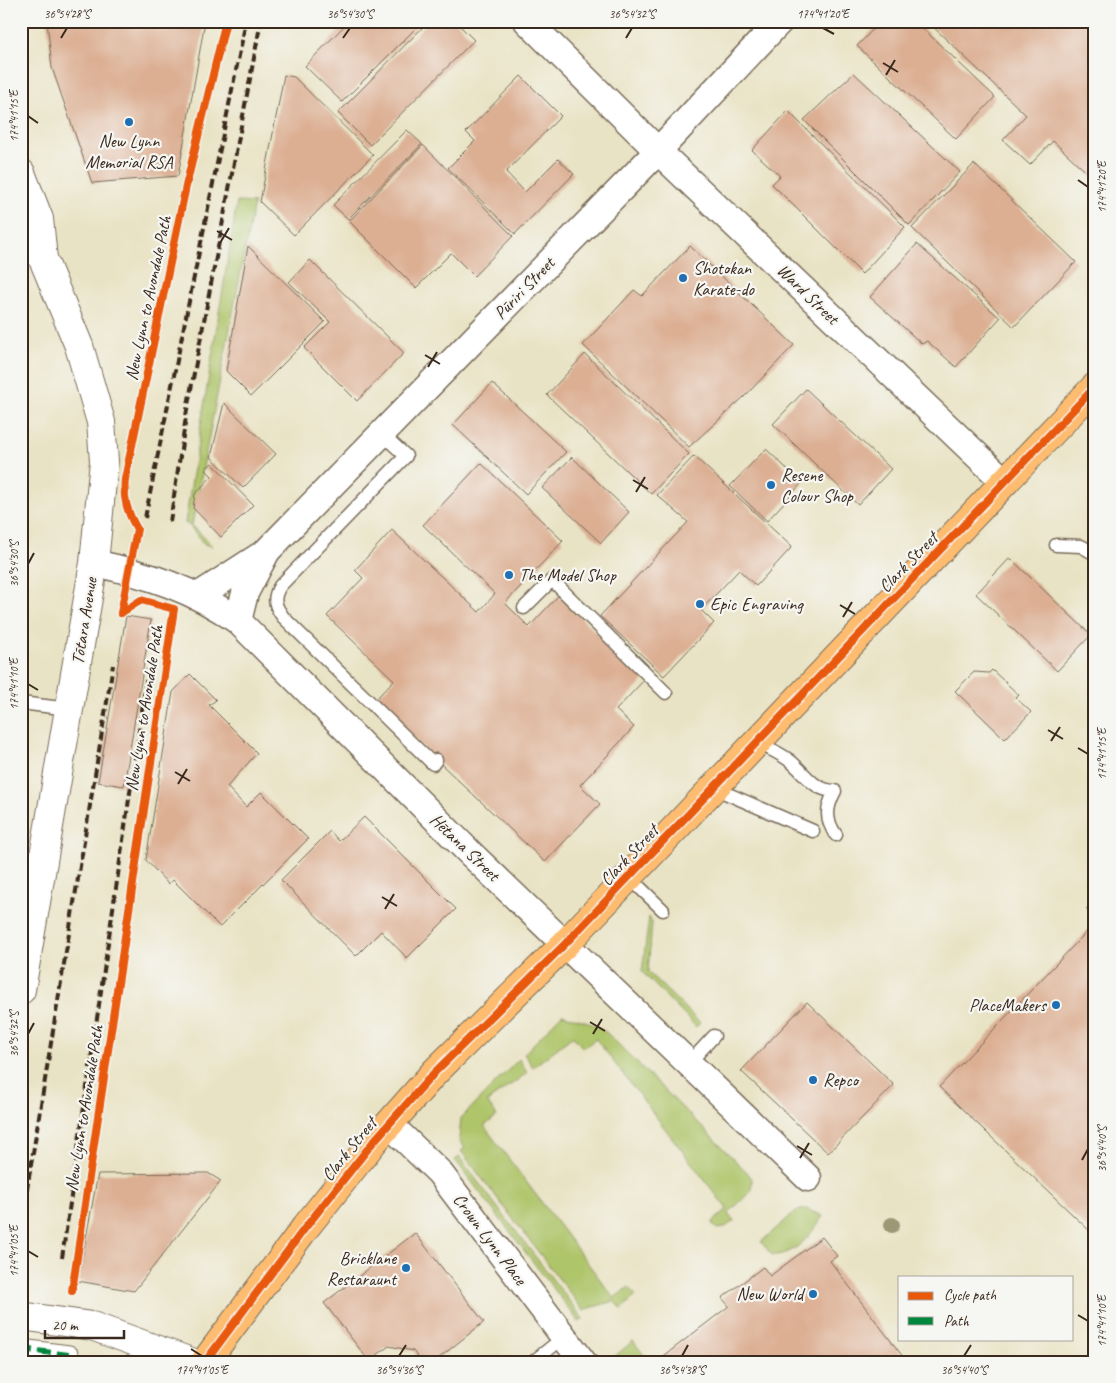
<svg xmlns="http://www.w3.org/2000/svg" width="1116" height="1383" font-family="Caveat,sans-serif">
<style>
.green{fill:#afc56a;stroke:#757844}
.building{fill:#dcaf93}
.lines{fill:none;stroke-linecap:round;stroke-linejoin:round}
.service-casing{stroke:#786b58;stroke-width:15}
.pedestrian-casing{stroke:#786b58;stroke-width:21}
.minor-casing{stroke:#786b58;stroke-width:29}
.tertiary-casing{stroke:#786b58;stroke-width:30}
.primary-casing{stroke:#786b58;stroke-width:30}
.service{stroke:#fff;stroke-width:12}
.pedestrian{stroke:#fff;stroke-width:19}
.minor{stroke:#fff;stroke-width:26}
.tertiary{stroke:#fff;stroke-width:28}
.primary{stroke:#fdbc6f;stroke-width:28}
.rail{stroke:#3b2a1e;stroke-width:4;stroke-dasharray:8 4;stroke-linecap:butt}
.quiet{stroke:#00873e;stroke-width:6;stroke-dasharray:12 6;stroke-linecap:butt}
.cycleway-casing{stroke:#f6f6f2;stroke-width:11}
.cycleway{stroke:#e8590c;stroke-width:8}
.tree{fill:#9d9776}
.ticks{fill:none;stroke:#3b2a1e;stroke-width:2}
.poi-dot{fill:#1f6fb2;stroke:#f6f6f2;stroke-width:2}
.labels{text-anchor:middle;stroke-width:4.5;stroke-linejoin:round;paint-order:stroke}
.poi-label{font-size:18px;fill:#3b2a1e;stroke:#f6f6f2;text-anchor:start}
.street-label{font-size:18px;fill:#3b2a1e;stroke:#f6f6f2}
.neatline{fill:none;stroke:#3b2a1e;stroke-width:2}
.ticks-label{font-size:12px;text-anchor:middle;fill:#3b2a1e}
</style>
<rect width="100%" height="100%" fill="#f6f6f2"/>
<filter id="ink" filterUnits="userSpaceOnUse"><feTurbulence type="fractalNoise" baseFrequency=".02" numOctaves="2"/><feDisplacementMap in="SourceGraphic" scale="10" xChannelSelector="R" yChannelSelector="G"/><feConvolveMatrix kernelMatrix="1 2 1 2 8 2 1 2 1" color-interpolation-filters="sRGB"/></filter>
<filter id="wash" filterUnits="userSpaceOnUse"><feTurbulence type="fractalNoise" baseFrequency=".0096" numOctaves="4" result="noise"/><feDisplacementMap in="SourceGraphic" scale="20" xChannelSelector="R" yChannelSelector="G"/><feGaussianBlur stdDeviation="1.12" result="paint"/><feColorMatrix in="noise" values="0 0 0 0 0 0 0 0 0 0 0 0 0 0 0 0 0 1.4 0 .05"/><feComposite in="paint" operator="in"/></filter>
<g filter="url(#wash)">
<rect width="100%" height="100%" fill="#e9e3c5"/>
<!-- green -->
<g class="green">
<path d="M237,202L254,203L192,525L212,546L204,544L189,525L185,523Z"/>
<path d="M649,917L652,922L648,972L700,1023L696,1027L642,972Z"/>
<path d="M562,1014L591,1023L607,1033L747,1172L752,1179L751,1191L728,1214L734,1221L724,1228L717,1229L712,1223L727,1209L596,1039L583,1048L573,1036L533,1067L524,1054Z"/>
<path d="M519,1059L527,1073L487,1102L497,1116L484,1126L614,1298L629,1287L636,1296L621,1309L614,1301L583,1310L461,1151L465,1148L459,1140L461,1118Z"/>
<path d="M459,1157L583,1319L579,1322L455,1160Z"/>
<path d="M806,1209L823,1216C811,1234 796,1256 772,1255L761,1242L796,1211Z"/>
<path d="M633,1341L644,1355L635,1362H613L614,1357Z"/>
</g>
<g id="blocks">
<!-- building -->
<g class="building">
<path d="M47,21H205L178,176L92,183L52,68Z"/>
<path d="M349,21H423L342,102L305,66Z"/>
<path d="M429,21H455L474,40L370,145L338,113Z"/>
<path d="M881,21H915L995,97L956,139L857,46Z"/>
<path d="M931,21H1095V180L1053,141L1030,165L1003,140L1026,115L929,23Z"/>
<path d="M854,73L960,172L909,225L804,120Z"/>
<path d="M284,75L294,77L373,155L294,235L260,202Z"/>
<path d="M521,76L561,116L506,172L525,192L558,159L574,174L515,234L448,168L475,141L466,132Z"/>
<path d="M788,111L905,227L862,274L772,184L780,176L752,150Z"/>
<path d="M407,130L422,144L348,219L333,205Z"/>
<path d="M423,145L513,236L474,276L451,253L416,288L349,221Z"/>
<path d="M974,164L1076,262L1014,327L912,228Z"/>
<path d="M917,244L1000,318L956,367L927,341L922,344L870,297Z"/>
<path d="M248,246L325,322L251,396L226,371Z"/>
<path d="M690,246L794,345L746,395L689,447L583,345L634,290L642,296Z"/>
<path d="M310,260L404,353L357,401L304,348L330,322L289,282Z"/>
<path d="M585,354L689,454L651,494L547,395Z"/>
<path d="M492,383L566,452L526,494L453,425Z"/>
<path d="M806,389L891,469L858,505L773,424Z"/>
<path d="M224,403L276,454L243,488L211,457Z"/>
<path d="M766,449L802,483L767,521L730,486Z"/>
<path d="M694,456L792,547L756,586L739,570L701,610L714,623L664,676L600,616L688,522L657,495Z"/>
<path d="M572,457L629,512L601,543L542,488Z"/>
<path d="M212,463L253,505L221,537L193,508L195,494L212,476L205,469Z"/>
<path d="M481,463L563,541L505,603L529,627L558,596L645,679L616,710L634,727L580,785L600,804L545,862L374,701L394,680L327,616L363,578L355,570L392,530L479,612L495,594L423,525Z"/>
<path d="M1010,558L1091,635L1057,671L976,594Z"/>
<path d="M126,616L151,620L124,786L98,782Z"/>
<path d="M992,670L1019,695L1016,698L1031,712L1005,739L955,691L974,672L989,673Z"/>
<path d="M190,674L216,700L209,705L257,753L227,787L246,807L261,792L308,839L220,927L173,880L168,884L146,860L173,692Z"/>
<path d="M21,763L26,811H21Z"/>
<path d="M364,817L456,909L407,958L381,931L356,956L281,880L330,831L339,841Z"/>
<path d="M1095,900V918L1086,909Z"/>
<path d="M1095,923V1236L939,1087Z"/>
<path d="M807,1002L894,1085L828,1153L741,1071Z"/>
<path d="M208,1173L221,1181L134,1291L78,1281L98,1174Z"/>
<path d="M415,1233L484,1322L434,1362H421L413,1351L389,1346L369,1361L324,1303Z"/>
<path d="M822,1237L837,1256L830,1261L907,1362H656L729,1306L722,1298L763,1267L770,1276Z"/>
</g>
</g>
</g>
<g filter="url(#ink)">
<use href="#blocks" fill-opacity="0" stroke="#786b58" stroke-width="1"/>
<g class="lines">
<defs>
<g id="service">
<path d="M382,434L406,456L280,586C272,599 275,606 283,617L433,764L436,760"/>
<path d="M1056,545L1081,546L1095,554"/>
<path d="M524,608L552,580L666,693"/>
<path d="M21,703L69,709"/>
<path d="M757,742C768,748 779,753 789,760C805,772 813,791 835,791C826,808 825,819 836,835"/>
<path d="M714,788L813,831"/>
<path d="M629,877L663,910"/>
<path d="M689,1063L714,1036"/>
<path d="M533,1362L564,1337"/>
</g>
<path id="pedestrian" d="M21,1349L69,1355L68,1362"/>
<g id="minor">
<path d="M527,21L658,151L1005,482"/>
<path d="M94,563C146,574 194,589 238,621L470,853L808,1178"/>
<path d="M198,596L266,552L658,151L780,21"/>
<path d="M238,621L245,593L266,553"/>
<path d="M389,1124L439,1172L583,1362"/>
</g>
<g id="tertiary">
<path d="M21,173L39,219L43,259"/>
<path d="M21,231L43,259L79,346L101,422L104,461L94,563L21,990"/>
<path d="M21,1316L92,1326L191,1362"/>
</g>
<path id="primary" d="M205,1362L305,1228L374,1141L435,1072L565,944L1095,387"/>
</defs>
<!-- service casing -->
<use href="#service" class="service-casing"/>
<!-- pedestrian casing -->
<use href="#pedestrian" class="pedestrian-casing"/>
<!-- minor casing -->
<use href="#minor" class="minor-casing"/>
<!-- tertiary casing -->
<use href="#tertiary" class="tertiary-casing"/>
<!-- primary casing -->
<use href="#primary" class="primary-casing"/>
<!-- service -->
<use href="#service" class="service"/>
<!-- pedestrian -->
<use href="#pedestrian" class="pedestrian"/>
<!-- minor -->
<use href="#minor" class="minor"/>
<!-- tertiary -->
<use href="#tertiary" class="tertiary"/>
<!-- primary -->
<use href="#primary" class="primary"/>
<!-- rail -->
<g class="rail">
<path d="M145,518L246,21"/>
<path d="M170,522L187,410L261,21"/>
<path d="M21,1226L113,665"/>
<path d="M62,1258L148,669"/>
</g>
<!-- quiet -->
<path class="quiet" d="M21,1349L69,1355L68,1362"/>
<defs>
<g id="cycleway">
<path d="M121,613L137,529C127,512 123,498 125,479L186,186L226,21"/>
<path d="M72,1291L174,609L141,600L121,613"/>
<path d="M205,1362L305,1228L374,1141L435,1072L565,944L1095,387"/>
</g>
</defs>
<!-- cycleway casing -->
<use href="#cycleway" class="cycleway-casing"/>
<!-- cycleway -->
<use href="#cycleway" class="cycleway"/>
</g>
<!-- trees -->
<circle class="tree" cx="892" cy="1225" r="8"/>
</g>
<!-- ticks -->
<path class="ticks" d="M823,28L834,34M61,38L67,28M343,38L350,28M626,38L632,28M883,63L898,72M886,75L895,60M28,116L38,123M1078,180L1088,187M217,231L232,240M220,243L229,228M425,355L440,364M428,367L437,352M633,480L648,489M636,492L645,477M28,564L34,553M840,605L855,614M843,617L852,602M28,684L38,690M1048,730L1063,739M1051,741L1060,727M1078,748L1088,754M175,772L190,781M178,784L187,769M382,897L397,906M385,909L394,894M590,1022L605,1031M28,1034L34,1023M593,1034L602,1019M797,1146L812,1155M800,1158L809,1143M1082,1160L1088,1149M28,1251L38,1257M1078,1315L1088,1321M191,1349L202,1356M399,1356L406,1345M682,1356L688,1345M964,1356L971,1345"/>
<!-- markers -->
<g class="poi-dot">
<circle cx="129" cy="122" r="5"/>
<circle cx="683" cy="278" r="5"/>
<circle cx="771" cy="485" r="5"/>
<circle cx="509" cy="575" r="5"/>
<circle cx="700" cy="604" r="5"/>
<circle cx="1056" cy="1005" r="5"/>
<circle cx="813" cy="1080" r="5"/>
<circle cx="406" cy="1268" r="5"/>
<circle cx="813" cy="1294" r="5"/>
</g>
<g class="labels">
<!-- poi labels -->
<g class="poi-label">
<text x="129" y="147" text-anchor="middle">New Lynn<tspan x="129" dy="21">Memorial RSA</tspan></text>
<text x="693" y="274">Shotokan<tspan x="693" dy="21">Karate-do</tspan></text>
<text x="781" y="481">Resene<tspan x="781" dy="21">Colour Shop</tspan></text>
<text x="519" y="581">The Model Shop</text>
<text x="710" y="610">Epic Engraving</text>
<text x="1046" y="1011" text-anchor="end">PlaceMakers</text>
<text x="823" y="1086">Repco</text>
<text x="396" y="1264" text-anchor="end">Bricklane<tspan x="396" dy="21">Restaraunt</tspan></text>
<text x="803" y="1300" text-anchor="end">New World</text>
</g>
<!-- street labels -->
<g class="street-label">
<text transform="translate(524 288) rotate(-46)" y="6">Pūriri Street</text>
<text transform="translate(808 294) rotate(44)" y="6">Ward Street</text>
<text transform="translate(148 298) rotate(-78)" y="6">New Lynn to Avondale Path</text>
<text transform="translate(908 562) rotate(-46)" y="6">Clark Street</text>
<text transform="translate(84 621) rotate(-81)" y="6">Tōtara Avenue</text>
<text transform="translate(144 708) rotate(-81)" y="6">New Lynn to Avondale Path</text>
<text transform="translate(465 847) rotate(44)" y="6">Hētana Street</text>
<text transform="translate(629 855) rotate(-47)" y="6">Clark Street</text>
<text transform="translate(84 1108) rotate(-81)" y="6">New Lynn to Avondale Path</text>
<text transform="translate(349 1149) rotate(-51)" y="6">Clark Street</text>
<text transform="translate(490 1239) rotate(53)" y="6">Crown Lynn Place</text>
</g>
</g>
<!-- margin -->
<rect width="1116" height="1383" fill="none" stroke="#f6f6f2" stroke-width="55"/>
<!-- legend -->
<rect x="898" y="1276" width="175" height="65" fill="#f6f6f2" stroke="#aba49d"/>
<rect x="908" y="1292" width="25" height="8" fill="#e8590c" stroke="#aba49d"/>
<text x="944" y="1300" font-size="15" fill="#3b2a1e">Cycle path</text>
<rect x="908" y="1317" width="25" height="8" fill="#00873e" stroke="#aba49d"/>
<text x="944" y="1326" font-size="15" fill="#3b2a1e">Path</text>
<!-- scale -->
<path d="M45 1330v8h79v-8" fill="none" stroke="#3b2a1e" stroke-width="2.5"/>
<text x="52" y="1330" font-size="15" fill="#3b2a1e" stroke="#f6f6f2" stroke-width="4" paint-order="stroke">20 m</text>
<rect x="28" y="28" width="1060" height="1328" class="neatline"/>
<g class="ticks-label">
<text x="67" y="18">36°54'28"S</text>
<text x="350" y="18">36°54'30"S</text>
<text x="632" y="18">36°54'32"S</text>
<text x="823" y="18">174°41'20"E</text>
<text transform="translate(14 116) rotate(-90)" y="4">174°41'15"E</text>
<text transform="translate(1102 187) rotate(-90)" y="4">174°41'20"E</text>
<text transform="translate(14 564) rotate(-90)" y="4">36°54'30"S</text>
<text transform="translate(14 684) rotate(-90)" y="4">174°41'10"E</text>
<text transform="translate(1102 754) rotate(-90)" y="4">174°41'15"E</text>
<text transform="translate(14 1034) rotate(-90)" y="4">36°54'32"S</text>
<text transform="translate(1102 1149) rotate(-90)" y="4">36°54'40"S</text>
<text transform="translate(14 1251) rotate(-90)" y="4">174°41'05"E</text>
<text transform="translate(1102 1321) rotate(-90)" y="4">174°41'10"E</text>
<text x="202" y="1374">174°41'05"E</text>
<text x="399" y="1374">36°54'36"S</text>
<text x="682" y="1374">36°54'38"S</text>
<text x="964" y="1374">36°54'40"S</text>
</g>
</svg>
